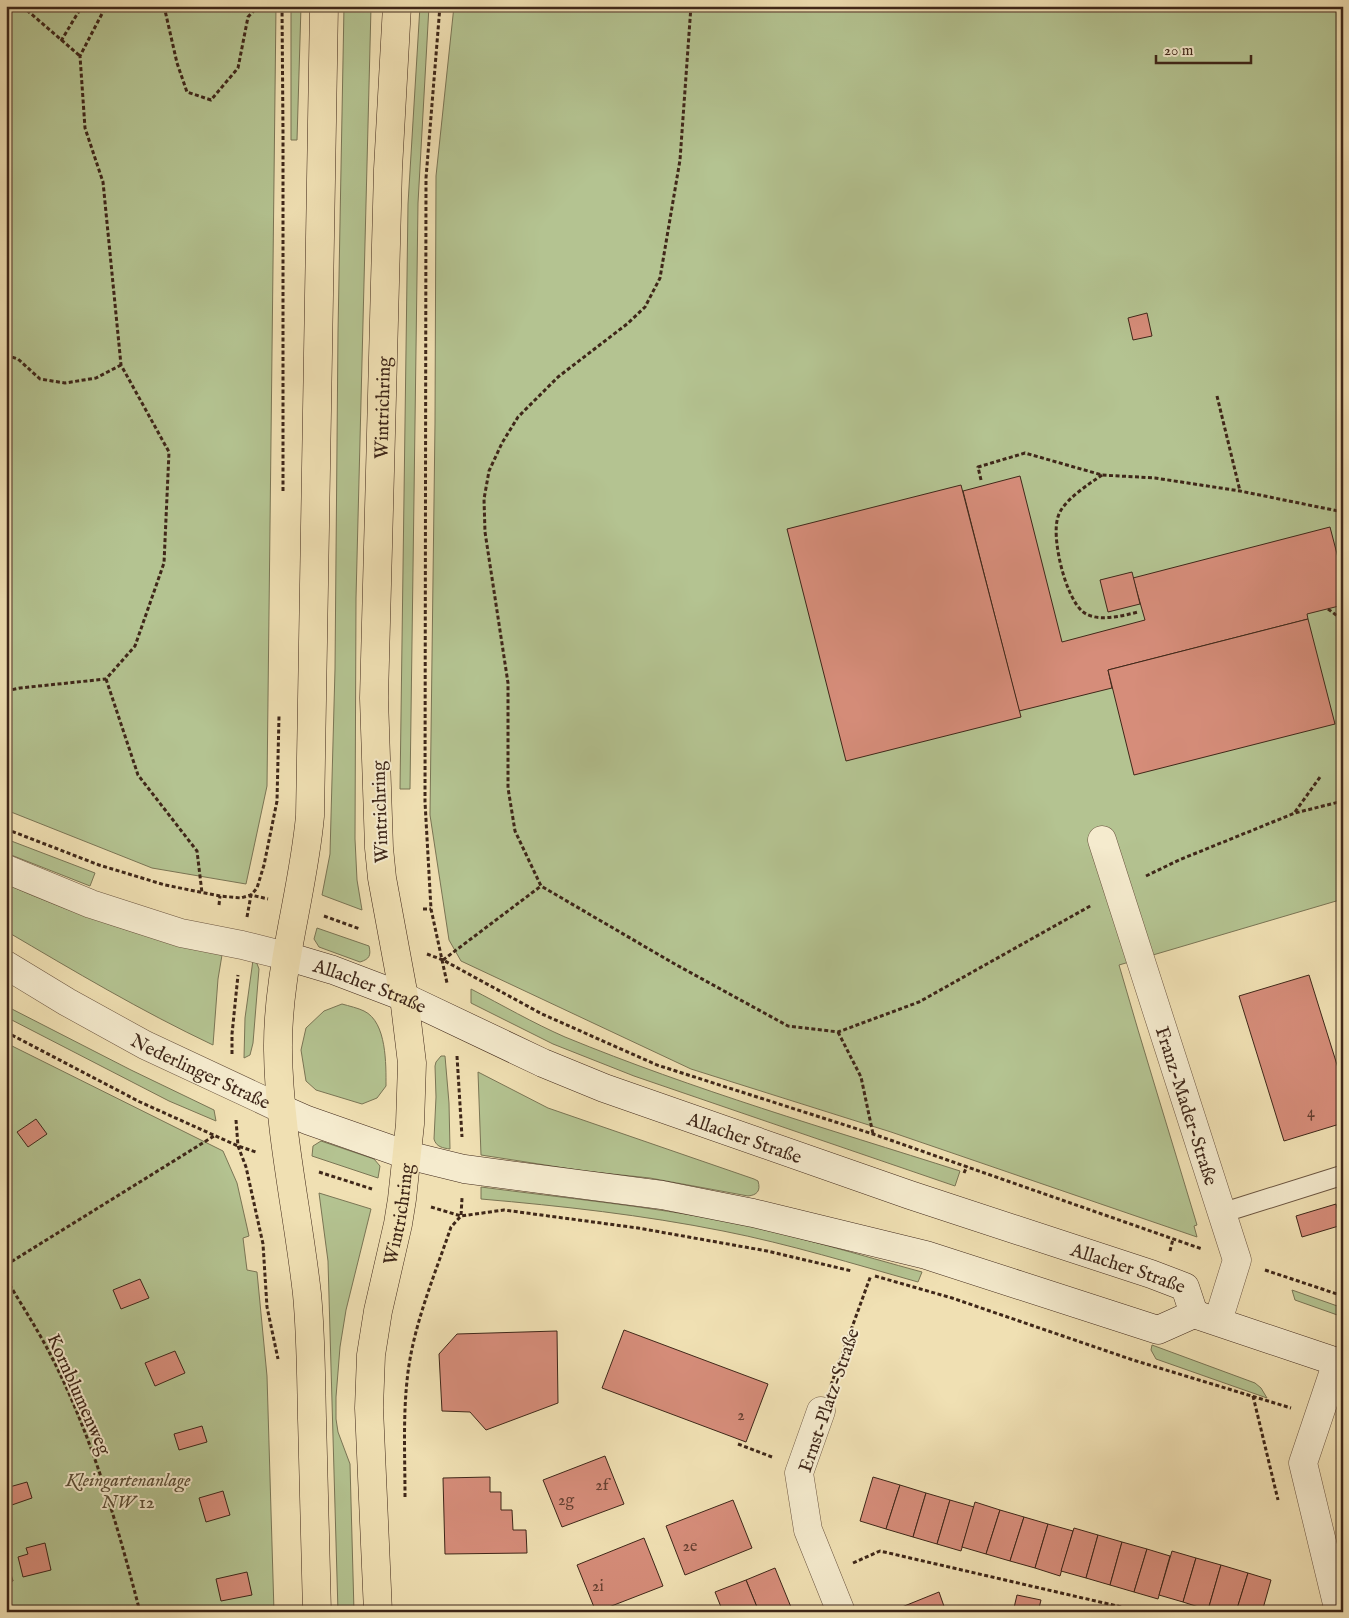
<svg xmlns="http://www.w3.org/2000/svg" width="1349" height="1618" font-family="'IM FELL English',serif">
<style>
.green{fill:#b4c391;stroke:#7a7555}
.building{fill:#d68d7a;stroke:#3f2719}
.lines{fill:none;stroke-linecap:round;stroke-linejoin:round}
.service-casing{stroke:#6b5540;stroke-width:21}
.minor-casing{stroke:#6b5540;stroke-width:29}
.tertiary-casing{stroke:#6b5540;stroke-width:29}
.secondary-casing{stroke:#3f2719;stroke-width:29}
.primary-casing{stroke:#3f2719;stroke-width:29}
.path{stroke:#3f2719;stroke-width:3;stroke-dasharray:4 2.5;stroke-linecap:butt}
.service{stroke:#f5ebce;stroke-width:19}
.minor{stroke:#f5ebce;stroke-width:28}
.tertiary{stroke:#f5ebce;stroke-width:28}
.secondary{stroke:#f5ebce;stroke-width:28}
.primary{stroke:#f0e0b3;stroke-width:28}
.labels{text-anchor:middle;stroke-width:4;stroke-linejoin:round;paint-order:stroke}
.number-label{font-size:16px;fill:#654031}
.street-label{font-size:19px;fill:#3f2719;stroke:#f5ebce}
.park-label{font-size:19px;font-style:italic;fill:#5c4e37;stroke:#f5ebce}
</style>
<rect width="100%" height="100%" fill="#f0e0b3"/>
<filter id="stains"><feTurbulence type="fractalNoise" baseFrequency=".004" numOctaves="4"/><feColorMatrix values="0 0 0 0 .2 0 0 0 0 .09 0 0 0 0 .02 0 0 0 .5 -.17"/></filter>
<radialGradient id="worn" r=".72"><stop offset=".6" stop-color="#630" stop-opacity="0"/><stop offset="1" stop-color="#630" stop-opacity=".3"/></radialGradient>
<!-- green -->
<g class="green">
<path d="M6,6H276L267,786L246,884L152,868L6,810Z"/>
<path d="M291,6H301L297,140H291Z"/>
<path d="M344,6L371,7L356,598L355,839L357,880L362,910L322,895L330,854L335,669L338,332Z"/>
<path d="M420,6H429L418,203L410,789H400L408,204Z"/>
<path d="M454,6H1343V899L1119,965C1144,1052 1171,1138 1197,1225L1194,1226L1197,1237L891,1132L691,1069L461,961L449,940L430,815L435,423L436,176Z"/>
<path d="M6,839L95,873L90,886L6,853Z"/>
<path d="M6,884C76,915 147,939 222,955L218,979L213,1045C141,1011 74,971 6,931Z"/>
<path d="M317,928L369,946C371,955 370,959 360,962L319,947L314,939Z"/>
<path d="M253,960L256,961L259,969L253,1043L250,1055L244,1058L245,1018Z"/>
<path d="M471,989C502,1005 533,1023 565,1037C694,1090 828,1129 960,1171L955,1186L634,1076L553,1044L471,1003Z"/>
<path d="M342,1004C349,1006 358,1008 364,1011C387,1022 386,1065 386,1086L377,1098L362,1104L316,1090L306,1081L301,1050L306,1028L324,1011Z"/>
<path d="M6,1006L131,1070L214,1110L216,1121L169,1101L6,1017Z"/>
<path d="M6,1043L223,1151L237,1183L249,1236L243,1238L247,1270L257,1272L267,1376L274,1612H6Z"/>
<path d="M441,1056H445L449,1103L450,1149C443,1148 436,1147 434,1139L436,1097L435,1066L436,1062Z"/>
<path d="M478,1072L548,1108L754,1179L758,1181C761,1191 757,1195 748,1196L650,1178L584,1171L481,1155Z"/>
<path d="M321,1141L374,1159L380,1166L378,1178L312,1156L313,1146Z"/>
<path d="M481,1187C564,1198 648,1206 730,1222C795,1235 859,1255 922,1272L918,1282C854,1264 789,1244 723,1231C643,1215 562,1206 481,1199Z"/>
<path d="M319,1193L371,1209L346,1310L340,1347L336,1397V1419L338,1432L350,1464L354,1612H338L328,1261Z"/>
<path d="M1292,1290L1343,1308V1317L1295,1300Z"/>
<path d="M1152,1345L1255,1383L1261,1388L1267,1398L1156,1359L1151,1350Z"/>
</g>
<!-- building -->
<g class="building">
<path d="M1147,313L1152,336L1133,340L1128,318Z"/>
<path d="M1020,476L1062,642L1145,620L1133,578L1330,527L1343,577V605L1307,614L1308,619L1108,670L1112,688L1019,711L963,491Z"/>
<path d="M961,485L1021,717L846,761L787,529Z"/>
<path d="M1132,572L1140,604L1108,612L1100,580Z"/>
<path d="M1308,619L1335,724L1134,775L1108,670Z"/>
<path d="M1309,975L1343,1084V1123L1284,1141L1239,996Z"/>
<path d="M36,1119L47,1134L28,1147L17,1132Z"/>
<path d="M1336,1204L1342,1225L1302,1237L1296,1216Z"/>
<path d="M140,1279L149,1298L121,1309L113,1290Z"/>
<path d="M624,1330L768,1384L746,1442L602,1388Z"/>
<path d="M557,1331L558,1403L486,1430L470,1412L442,1411L439,1354L457,1334Z"/>
<path d="M175,1351L185,1373L155,1386L145,1363Z"/>
<path d="M202,1426L207,1442L179,1450L174,1434Z"/>
<path d="M605,1456L624,1504L562,1527L543,1480Z"/>
<path d="M490,1477V1492H501V1510H512L513,1530H526L527,1553L445,1554L443,1478Z"/>
<path d="M873,1477L900,1485L886,1529L860,1521Z"/>
<path d="M27,1482L32,1498L6,1507V1488Z"/>
<path d="M900,1485L926,1493L913,1537L886,1529Z"/>
<path d="M223,1491L230,1515L206,1522L199,1498Z"/>
<path d="M926,1493L950,1500L937,1544L913,1537Z"/>
<path d="M733,1500L752,1548L685,1575L666,1526Z"/>
<path d="M950,1500L974,1507L961,1551L937,1544Z"/>
<path d="M975,1502L1000,1510L986,1554L962,1547Z"/>
<path d="M1000,1510L1024,1517L1010,1561L986,1554Z"/>
<path d="M1024,1517L1048,1524L1035,1568L1010,1561Z"/>
<path d="M1048,1524L1073,1531L1060,1576L1035,1568Z"/>
<path d="M1074,1528L1098,1535L1086,1578L1061,1571Z"/>
<path d="M1098,1535L1122,1542L1110,1585L1086,1578Z"/>
<path d="M644,1538L663,1586L596,1612L577,1565Z"/>
<path d="M1122,1542L1147,1549L1134,1592L1110,1585Z"/>
<path d="M45,1543L51,1570L23,1577L18,1557L28,1554L26,1548Z"/>
<path d="M1147,1549L1170,1556L1158,1599L1134,1592Z"/>
<path d="M1172,1551L1196,1558L1183,1602L1159,1595Z"/>
<path d="M6,1557L13,1581L6,1583Z"/>
<path d="M1196,1558L1221,1565L1208,1610L1183,1602Z"/>
<path d="M1221,1565L1248,1573L1236,1612H1215L1208,1610Z"/>
<path d="M775,1568L793,1612H759L746,1580Z"/>
<path d="M247,1572L252,1595L221,1601L216,1579Z"/>
<path d="M1248,1573L1271,1580L1262,1612H1236Z"/>
<path d="M746,1580L759,1612H723L715,1592Z"/>
<path d="M939,1592L946,1612H892V1611Z"/>
<path d="M1017,1595L1041,1600L1038,1612H1013Z"/>
</g>
<g class="lines">
<defs>
<path id="service" d="M1222,1213L1343,1175"/>
<g id="minor">
<path id="s1" d="M1102,840L1237,1260L1218,1321"/>
<path d="M1337,1362L1303,1463L1339,1612"/>
<path d="M821,1411L799,1473L808,1530L841,1612"/>
</g>
<g id="tertiary">
<path d="M6,869L91,904L181,933L242,945L286,956"/>
<path id="s2" d="M6,965L67,1002L145,1045L282,1109"/>
</g>
<g id="secondary">
<path id="s3" d="M286,956L333,970L404,997L543,1063L604,1088L910,1195L1151,1274L1185,1287L1194,1314"/>
<path d="M282,1109L307,1120L407,1155L464,1169L662,1195L753,1213L926,1255L1158,1330L1194,1314L1343,1364"/>
</g>
<g id="primary">
<path d="M317,1612C315,1547 314,1483 312,1419C311,1377 311,1335 307,1294C298,1213 279,1132 278,1050C277,971 303,894 310,816L324,6"/>
<path id="s4" d="M378,1612L369,1408L371,1355L378,1311L398,1224L402,1199L410,1124L412,1063L404,997L382,878L379,848L374,698L388,169L397,6"/>
</g>
</defs>
<!-- service casing -->
<use href="#service" class="service-casing"/>
<!-- minor casing -->
<use href="#minor" class="minor-casing"/>
<!-- tertiary casing -->
<use href="#tertiary" class="tertiary-casing"/>
<!-- secondary casing -->
<use href="#secondary" class="secondary-casing"/>
<!-- primary casing -->
<use href="#primary" class="primary-casing"/>
<!-- path -->
<g class="path">
<path d="M22,6L80,56"/>
<path d="M164,6L177,63L187,92L211,100L238,68L248,17L258,6"/>
<path d="M282,6L283,134V492"/>
<path d="M440,6L426,178L425,802L431,909L447,983"/>
<path d="M691,6L680,160L660,278L645,307L627,324L558,377L518,417L502,443L489,471L484,499L485,532L508,683V788L515,831L541,886L673,963L788,1026L838,1032L919,1002L1092,905"/>
<path d="M61,41L82,6"/>
<path d="M6,355L18,359L40,379L65,383L96,378L121,365"/>
<path d="M1217,396L1240,491"/>
<path d="M1102,475C1089,484 1062,501 1058,517C1051,537 1065,596 1082,611C1095,623 1122,616 1138,612"/>
<path d="M981,480L978,467L1025,453L1102,475L1155,478L1240,491L1343,512"/>
<path d="M1328,609L1343,620"/>
<path d="M106,679L138,775L197,851L202,893"/>
<path d="M6,691L20,688L106,679L135,646L164,563L169,452L121,365L103,182L85,128L80,56L106,6"/>
<path d="M1295,812L1320,777"/>
<path d="M6,829L99,865L165,885L220,896L241,898L251,895L268,899"/>
<path d="M1146,876L1179,860L1295,813L1343,801"/>
<path d="M219,905L220,896"/>
<path d="M423,909H431"/>
<path d="M324,916L360,929"/>
<path d="M247,917L251,895L257,888L264,865L277,801L279,716"/>
<path d="M427,954L443,960L542,1014L657,1065L873,1134L1202,1249"/>
<path d="M443,960L541,886"/>
<path d="M6,1032L140,1102L238,1146L256,1152"/>
<path d="M838,1032L861,1077L873,1134"/>
<path d="M232,1054V1034L238,975"/>
<path d="M457,1056L462,1137"/>
<path d="M236,1120L238,1146L246,1167L263,1244L267,1307L278,1359"/>
<path d="M319,1172L372,1189"/>
<path d="M964,1173L967,1166"/>
<path d="M431,1207L461,1216L504,1210L638,1228L767,1251L852,1271"/>
<path d="M1170,1251L1173,1239"/>
<path d="M6,1265L214,1136"/>
<path d="M1265,1270L1343,1296"/>
<path d="M875,1276L952,1298L1133,1360L1291,1408"/>
<path d="M6,1279C20,1302 34,1324 47,1348C90,1429 117,1523 140,1612"/>
<path d="M831,1385L871,1275"/>
<path d="M1253,1396L1278,1500"/>
<path d="M738,1444L772,1457"/>
<path d="M1338,1459L1343,1451"/>
<path d="M405,1497C405,1458 403,1419 407,1381C412,1328 434,1277 451,1227L461,1216L462,1198"/>
<path d="M853,1563L880,1551L1143,1612"/>
</g>
<!-- service -->
<use href="#service" class="service"/>
<!-- minor -->
<use href="#minor" class="minor"/>
<!-- tertiary -->
<use href="#tertiary" class="tertiary"/>
<!-- secondary -->
<use href="#secondary" class="secondary"/>
<!-- primary -->
<use href="#primary" class="primary"/>
</g>
<g class="labels">
<!-- number labels -->
<g class="number-label">
<text x="1311" y="1117">4</text>
<text x="741" y="1420">2</text>
<text x="602" y="1490">2f</text>
<text x="566" y="1505">2g</text>
<text x="690" y="1551">2e</text>
<text x="598" y="1591">2i</text>
</g>
<!-- street labels -->
<g class="street-label">
<text dy="7" stroke="none"><textPath href="#s4" startOffset="1211">Wintrichring</textPath></text>
<text transform="translate(379 812) rotate(-92)" y="7">Wintrichring</text>
<text dy="7" stroke="none"><textPath href="#s3" startOffset="89">Allacher Straße</textPath></text>
<text dy="7" stroke="none"><textPath href="#s2" startOffset="222">Nederlinger Straße</textPath></text>
<text dy="7" stroke="none"><textPath href="#s1" startOffset="279">Franz-Mader-Straße</textPath></text>
<text dy="7" stroke="none"><textPath href="#s3" startOffset="494">Allacher Straße</textPath></text>
<text dy="7" stroke="none"><textPath href="#s4" startOffset="401">Wintrichring</textPath></text>
<text dy="7" stroke="none"><textPath href="#s3" startOffset="899">Allacher Straße</textPath></text>
<text transform="translate(80 1394) rotate(66)" y="7">Kornblumenweg</text>
<text transform="translate(828 1400) rotate(-71)" y="7">Ernst-Platz-Straße</text>
</g>
<!-- park labels -->
<g class="park-label">
<text x="128" y="1486">Kleingartenanlage<tspan x="128" dy="22">NW 12</tspan></text>
</g>
</g>
<!-- margin -->
<rect width="1349" height="1618" fill="none" stroke="#f0e0b3" stroke-width="25"/>
<rect x="8" y="8" width="1334" height="1603" fill="none" stroke="#3f2719" stroke-width="2.5"/>
<rect x="12" y="12" width="1324" height="1593" fill="none" stroke="#3f2719"/>
<!-- scale -->
<path d="M1156 55v8h95v-8" fill="none" stroke="#3f2719" stroke-width="2.5"/>
<text x="1164" y="55" font-size="15" fill="#3f2719" stroke="#f5ebce" stroke-width="4" paint-order="stroke">20 m</text>
<rect width="100%" height="100%" filter="url(#stains)"/>
<rect width="100%" height="100%" fill="url(#worn)"/>
</svg>
